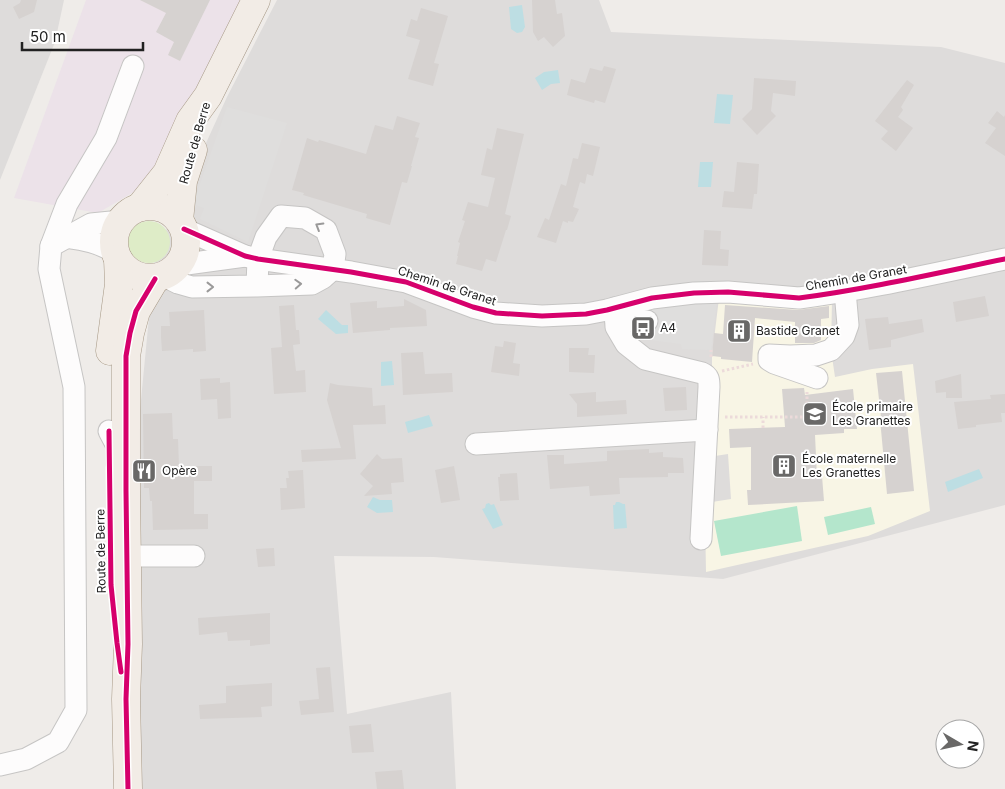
<svg xmlns="http://www.w3.org/2000/svg" width="1005" height="789" font-family="Inter,sans-serif">
<style>
.residential{fill:#dedcdb}
.industrial{fill:#ece2e9}
.education{fill:#f8f5e5}
.grass{fill:#deecc7}
.pitch{fill:#b4e6cc}
.parking{fill:#dfdedd}
.water{fill:#bddee3}
.building{fill:#d6d2d0}
.lines{fill:none;stroke-linecap:round;stroke-linejoin:round}
.minor-casing{stroke:#c6c5c4;stroke-width:23}
.major-casing{stroke:#a69885;stroke-width:29}
.path{stroke:#ecdada;stroke-width:3;stroke-dasharray:2.5 2.5;stroke-linecap:butt}
.minor{stroke:#fdfcfc;stroke-width:21}
.major{stroke:#f2ece6;stroke-width:28}
.cycleway-casing{stroke:#fff;stroke-width:8}
.cycleway{stroke:#d6006c;stroke-width:5}
.oneway{stroke:#9a9999}
.labels{text-anchor:middle;stroke-width:4;stroke-linejoin:round;paint-order:stroke}
.street-label{font-size:12px;fill:#212121;stroke:#fff}
.poi-label{font-size:12px;fill:#212121;stroke:#fff;text-anchor:start}
</style>
<rect width="100%" height="100%" fill="#efece9"/>
<!-- residential -->
<g class="residential">
<path d="M0,0H64L55,42L0,180Z"/>
<path d="M277,0H599L611,32L941,47L1005,63V505L723,579L434,557L334,556L347,714L451,692L456,789H133L135,462L155,255L227,97Z"/>
</g>
<!-- industrial -->
<path class="industrial" d="M86,0H242L149,183L98,213L14,198Z"/>
<!-- education -->
<path class="education" d="M719,298L832,301L831,350L835,377L872,369L913,364L930,511L868,536L706,572L705,517L712,502L731,499L728,454L715,456L712,451V356Z"/>
<!-- grass -->
<circle class="grass" cx="149" cy="242" r="21"/>
<!-- pitch -->
<g class="pitch">
<path d="M797,506L802,541L721,556L714,521Z"/>
<path d="M871,507L875,524L828,535L824,517Z"/>
</g>
<!-- parking -->
<g class="parking">
<path d="M227,107L287,123L248,242L200,219L204,208L193,204Z"/>
<path d="M670,302L701,305L705,302H717L711,350L682,349L681,344L650,340L644,307Z"/>
</g>
<!-- water -->
<g class="water">
<path d="M522,5L525,27L522,32L517,33L511,29L509,7Z"/>
<path d="M558,70L560,83L551,84L542,90L535,78L544,72Z"/>
<path d="M717,94L733,95L730,124L714,123Z"/>
<path d="M700,162H713L711,187H698Z"/>
<path d="M326,310L342,325H348V333L336,334L318,319Z"/>
<path d="M392,361L394,385L381,386V362Z"/>
<path d="M429,415L433,426L408,433L405,422Z"/>
<path d="M979,469L983,478L948,492L945,482Z"/>
<path d="M373,497L380,500H392L393,512L377,513L367,507Z"/>
<path d="M616,502H619L623,504H625L627,528L614,529L613,505H615Z"/>
<path d="M489,503L491,505L494,504L503,525L493,529L482,509L485,508L486,504Z"/>
</g>
<!-- building -->
<g class="building">
<path d="M21,0H37L34,12L19,19L13,7L20,3Z"/>
<path d="M140,0H210L180,61L168,55L174,42L156,32L166,13Z"/>
<path d="M532,0H555L557,14L562,13L565,36L553,47L544,37L538,41L533,32Z"/>
<path d="M421,8L448,16L434,63L439,64L433,86L408,79L420,40L406,36L411,19L417,21Z"/>
<path d="M604,66L616,69L605,103L595,100L594,103L567,95L571,79L585,83L590,68L602,71Z"/>
<path d="M754,78L796,81L795,96L773,93L771,111L776,116L757,135L742,119L752,109Z"/>
<path d="M907,80L914,85L901,107L903,110L898,117L913,128L896,151L881,139L888,131L875,121Z"/>
<path d="M997,111L1004,117L1005,115V156L985,143L996,128L988,123Z"/>
<path d="M397,116L420,123L415,137L419,138L411,166H412L407,183L402,182L390,225L366,218L367,214L303,195L304,193L292,190L307,138L318,142L319,140L366,154L375,125L393,130Z"/>
<path d="M497,128L524,134L505,214L511,216L507,230H506L496,262L486,259L482,271L456,264L458,256H457L460,243L458,242L465,221L462,220L468,202L488,207L495,178L481,175L487,148L492,150Z"/>
<path d="M582,143L600,147L593,176L587,174L585,184L580,182L573,207L579,209L573,222L568,221V223L563,221L556,243L537,237L545,218L549,220L561,184L566,186L573,158L578,159Z"/>
<path d="M737,162L759,164L757,194H754L752,209L722,207L724,191L734,192Z"/>
<path d="M704,230L721,231L720,249L729,250L728,266L702,265Z"/>
<path d="M985,296L989,316L956,322L953,302Z"/>
<path d="M404,299L426,310L427,326L390,328V330L353,333L350,303L377,301V308L404,306Z"/>
<path d="M294,305L296,330H299L300,344L293,345L296,371L305,370L306,392L274,394L271,348L282,347L279,306Z"/>
<path d="M725,305L798,310L829,306V318L821,319V340L814,343H795V322L755,318L752,362L721,359V357L712,356L714,333L723,334Z"/>
<path d="M204,310L206,351L193,352V349L162,351L161,337V326H170L169,312Z"/>
<path d="M888,317L889,324L922,319L924,332L891,340V347L869,350L865,319Z"/>
<path d="M504,341L516,343L513,363L520,364L519,376L491,372L495,346L503,347Z"/>
<path d="M569,348H589L588,355H595L594,373L569,372Z"/>
<path d="M423,352L425,374L452,373L453,392L403,395L401,353Z"/>
<path d="M902,371L914,491L887,494L880,419V417H881L876,373Z"/>
<path d="M961,374L962,398H946V392L936,393L935,381Z"/>
<path d="M220,378V383L230,382L231,418L218,419L217,399L201,400L200,379Z"/>
<path d="M330,383L338,385L372,388L373,406L385,405L386,424L353,425L356,459L302,462L301,450L341,448L327,400Z"/>
<path d="M686,387L687,410L665,411L663,388Z"/>
<path d="M804,388L805,395L853,389L857,429H844V433L815,435L817,477L822,476L824,501L748,505L747,490H751V447L730,448L729,429L785,427L782,389Z"/>
<path d="M596,392V402L626,400L627,414L577,417V404L569,394Z"/>
<path d="M1005,394V413H1001L1002,422L976,425V427L958,429L954,402L991,399L990,395Z"/>
<path d="M172,413L173,439H178L179,466H212V481H194V514H208V529L153,530L152,501H150L149,488H144L143,414Z"/>
<path d="M649,449V453L663,452V457L683,458L684,473H668V477L619,478L620,494L590,496L589,486L550,489L547,455H564V464L607,461V451Z"/>
<path d="M377,454L382,459L402,458L404,482L391,483L392,494L364,496L373,486L360,474Z"/>
<path d="M454,466L460,500L441,503L435,470Z"/>
<path d="M303,470L305,508L281,510L280,488H287L286,478H289L288,471Z"/>
<path d="M517,473L519,500L500,501L498,477H500V474Z"/>
<path d="M274,548L275,566L258,567L256,549Z"/>
<path d="M270,613V644L250,646V640L228,641L227,632L199,635L198,618Z"/>
<path d="M330,667L334,712L301,715L299,701L319,699L316,668Z"/>
<path d="M272,683V706L261,707L262,717L200,719L199,705L226,703V686Z"/>
<path d="M371,724L374,752L352,753L349,726Z"/>
<path d="M402,770L404,789H377L375,772Z"/>
</g>
<g class="lines">
<defs>
<g id="minor">
<path d="M184,229L245,256L258,259L351,272L406,282L473,307L496,313L542,316L586,314L607,310L652,298L694,293L728,292L799,298C868,289 937,273 1005,259"/>
<path d="M66,237C87,240 96,242 115,252"/>
<path d="M51,246L67,204L106,138L133,66"/>
<path d="M179,265L245,256"/>
<path d="M164,276L178,283L192,287L257,286L312,284L323,278L333,269L335,254L326,230L305,218L281,216L266,237L258,259L257,286"/>
<path d="M615,308L616,327L626,344L645,359L702,373C709,376 709,380 709,387L701,539"/>
<path d="M616,321H647"/>
<path d="M817,378L774,363L769,360V355L790,356L816,355L831,350L844,336L848,325L845,291"/>
<path d="M109,431L117,446V464"/>
<path d="M476,444L707,430"/>
<path d="M119,547L121,555L127,556H194"/>
<path d="M0,765L26,759L58,742L76,710L74,387L49,269L51,246L91,224L121,221"/>
</g>
<g id="major">
<circle cx="150" cy="242" r="36"/>
<path d="M140,207L167,173L190,121L208,96L256,0"/>
<path d="M179,220L183,181L193,150"/>
<path d="M110,351L119,284L118,259"/>
<path d="M128,789L126,699L128,644L126,491V356L130,333L136,311L155,279"/>
</g>
</defs>
<!-- minor casing -->
<use href="#minor" class="minor-casing"/>
<!-- major casing -->
<use href="#major" class="major-casing"/>
<!-- path -->
<g class="path">
<path d="M711,357V350"/>
<path d="M722,371L753,364"/>
<path d="M725,417H807V392"/>
<path d="M763,428V417"/>
</g>
<!-- minor -->
<use href="#minor" class="minor"/>
<!-- major -->
<use href="#major" class="major"/>
<defs>
<g id="cycleway">
<path d="M184,229L245,256L258,259L351,272L406,282L473,307L496,313L542,316L586,314L607,310L652,298L694,293L728,292L799,298C868,289 937,273 1005,259"/>
<path d="M109,431L111,585L117,643L121,672"/>
<path d="M128,789L126,699L128,644L126,491V356L130,333L136,311L155,279"/>
</g>
</defs>
<!-- cycleway casing -->
<use href="#cycleway" class="cycleway-casing"/>
<!-- cycleway -->
<use href="#cycleway" class="cycleway"/>
</g>
<!-- one-way arrows -->
<defs><path id="oneway-chevron" d="M-2-3.5L2.5 0L-2 3.5" fill="none" stroke-width="1.6" stroke-linecap="round" stroke-linejoin="round" transform="scale(1.25)"/></defs>
<g class="oneway">
<use href="#oneway-chevron" transform="translate(319 226) rotate(-149)"/>
<use href="#oneway-chevron" transform="translate(298 284) rotate(-3)"/>
<use href="#oneway-chevron" transform="translate(210 287)"/>
</g>
<!-- icons -->
<defs>
<symbol id="bus-square" viewBox="-11 -11 22 22"><rect x="-9" y="-9" width="18" height="18" rx="4" fill="#696867" stroke="#fff"/><path d="M-5-6H5V4H4V6H2V4H-2V6H-4V4H-5ZM-3.5-4V0h7V-4ZM-3.5 1.2v1.5H-2V1.2ZM2 1.2v1.5H3.5V1.2Z" fill="#fff"/></symbol>
<symbol id="building-square" viewBox="-11 -11 22 22"><rect x="-9" y="-9" width="18" height="18" rx="4" fill="#696867" stroke="#fff"/><path d="M-4-6H4V6H1V3H-1V6H-4ZM-2.5-4.3h1.7v1.8h-1.7ZM.8-4.3h1.7v1.8H.8ZM-2.5-1h1.7V.8h-1.7ZM.8-1h1.7V.8H.8Z" fill="#fff"/></symbol>
<symbol id="school-square" viewBox="-11 -11 22 22"><rect x="-9" y="-9" width="18" height="18" rx="4" fill="#696867" stroke="#fff"/><path d="M0-5L7-2L0 1L-7-2ZM-4 1L0 2.5L4 1V4Q0 6-4 4Z" fill="#fff"/></symbol>
<symbol id="restaurant-square" viewBox="-11 -11 22 22"><rect x="-9" y="-9" width="18" height="18" rx="4" fill="#696867" stroke="#fff"/><path d="M-5-6h1v4h1v-4h1v4h1v-4h1v5L-1.5 .5V6h-2V.5L-5-1ZM5-6V6H3V1.5H1.5Q1.5-4 5-6Z" fill="#fff"/></symbol>
</defs>
<g fill-rule="evenodd">
<use href="#bus-square" x="629" y="314" width="28" height="28"/>
<use href="#building-square" x="725" y="317" width="28" height="28"/>
<use href="#school-square" x="801" y="400" width="28" height="28"/>
<use href="#building-square" x="770" y="452" width="28" height="28"/>
<use href="#restaurant-square" x="130" y="457" width="28" height="28"/>
</g>
<g class="labels">
<!-- street labels -->
<g class="street-label">
<text transform="translate(195 143) rotate(-74)" y="4">Route de Berre</text>
<text transform="translate(856 278) rotate(-10)" y="4">Chemin de Granet</text>
<text transform="translate(447 286) rotate(18)" y="4">Chemin de Granet</text>
<text transform="translate(101 551) rotate(-91)" y="4">Route de Berre</text>
</g>
<!-- poi labels -->
<g class="poi-label">
<text x="660" y="332">A4</text>
<text x="756" y="335">Bastide Granet</text>
<text x="832" y="411">École primaire<tspan x="832" dy="14">Les Granettes</tspan></text>
<text x="802" y="463">École maternelle<tspan x="802" dy="14">Les Granettes</tspan></text>
<text x="162" y="475">Opère</text>
</g>
</g>
<!-- north arrow -->
<g transform="translate(960 744) rotate(99)"><circle r="24" fill="#ffffff" stroke="#a6a6a6"/>
<path d="M0-4L9 19L0 12L-9 19Z" fill="#696867"/>
<text y="-8" font-size="14" font-weight="bold" text-anchor="middle" fill="#212121">N</text>
</g>
<!-- scale -->
<path d="M22 42v8h121v-8" fill="none" stroke="#212121" stroke-width="2.5"/>
<text x="30" y="42" font-size="15" fill="#212121" stroke="#ffffff" stroke-width="4" paint-order="stroke">50 m</text>
</svg>
